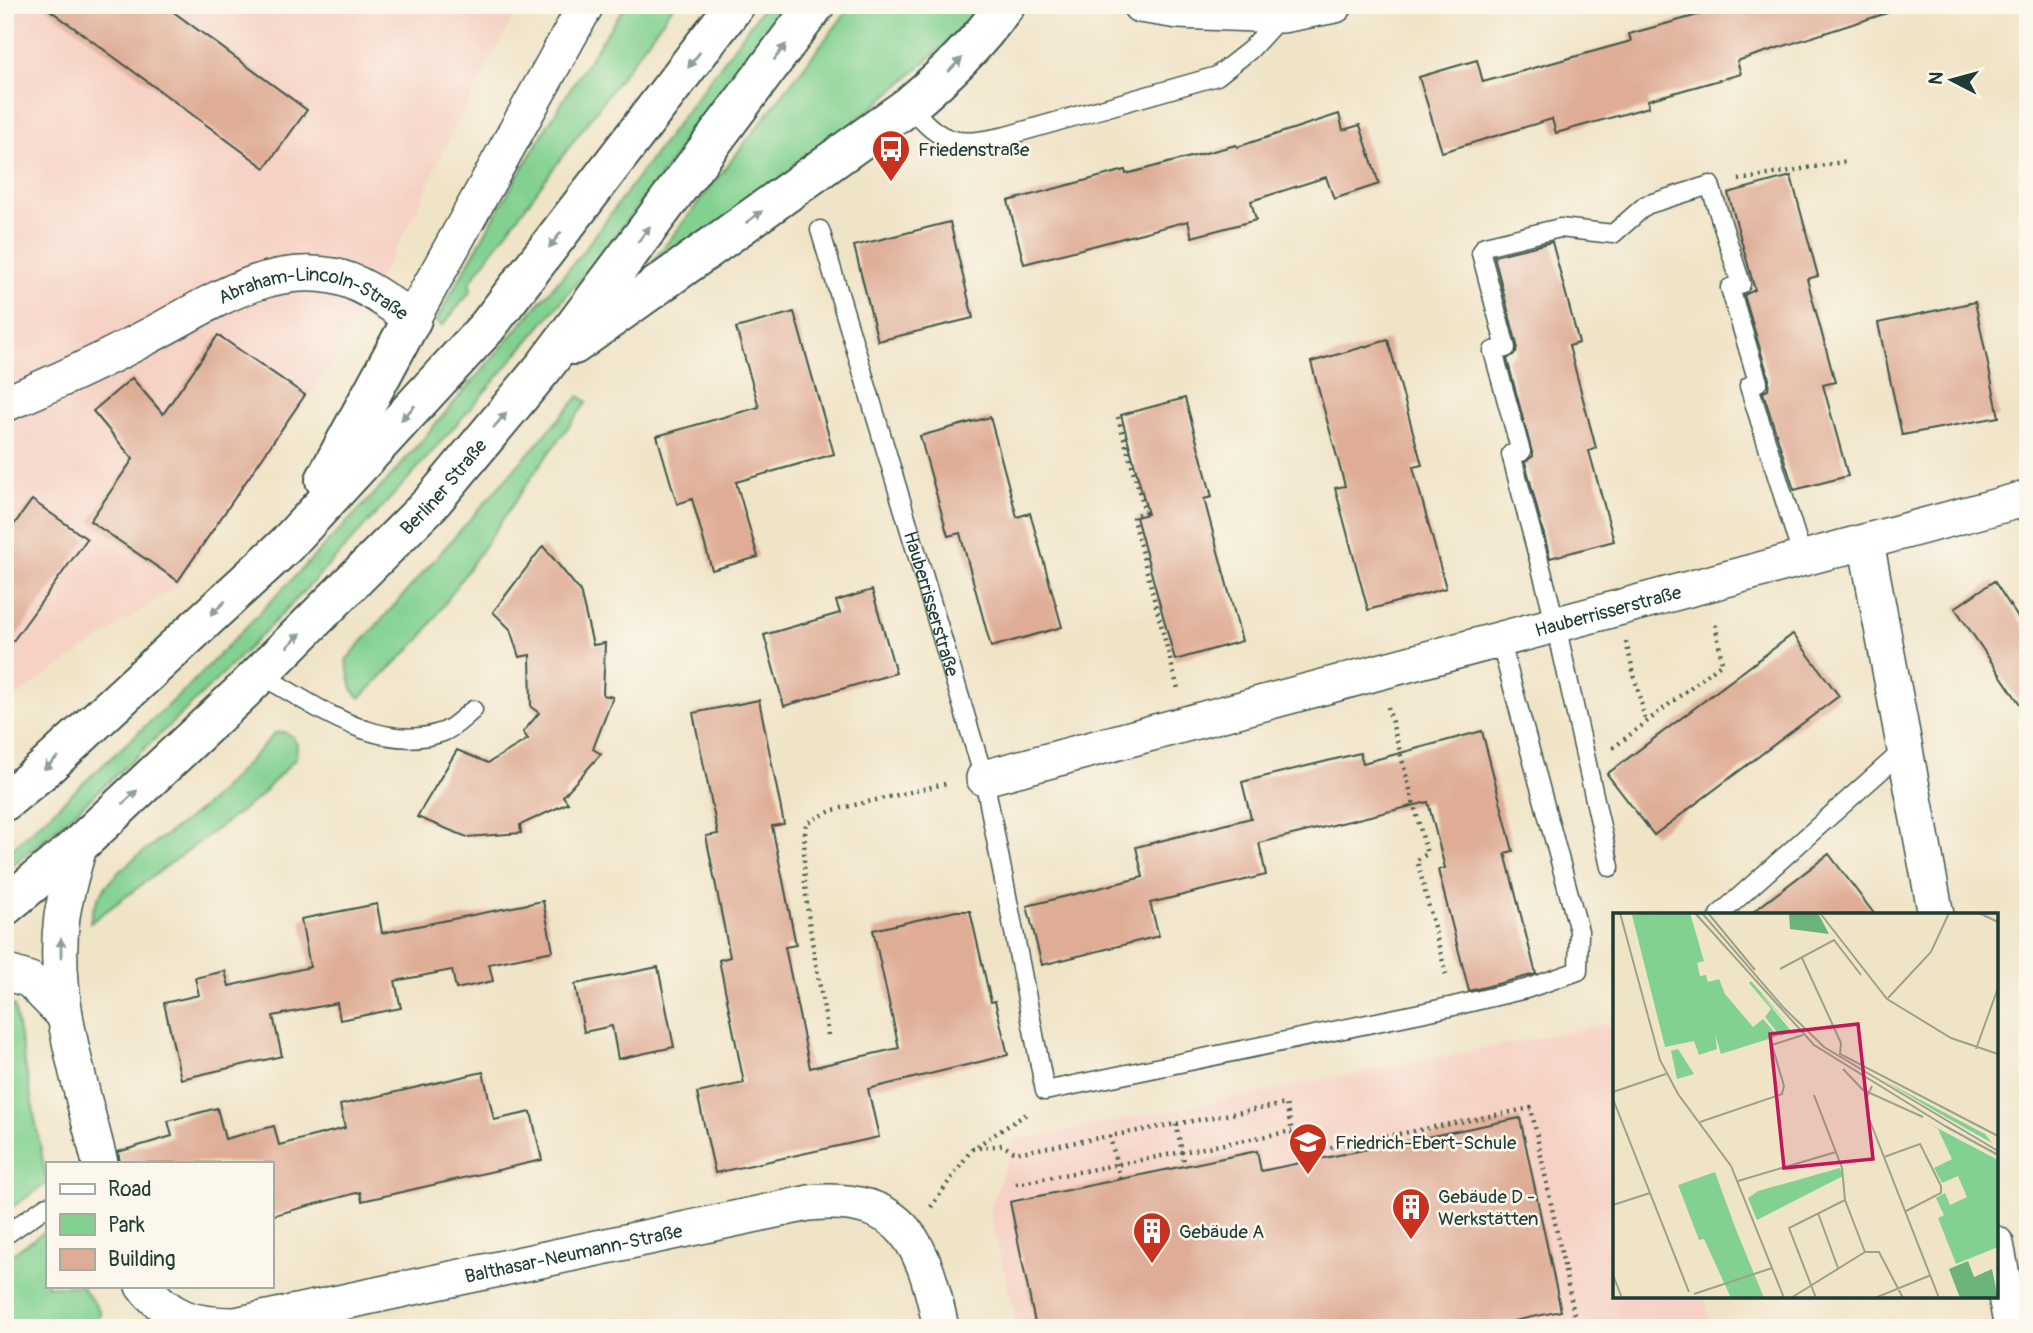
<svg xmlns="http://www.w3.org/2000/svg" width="2033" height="1333" font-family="Pangolin,sans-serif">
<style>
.built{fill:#f6d1c5}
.green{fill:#83d191;stroke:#518762;stroke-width:2}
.building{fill:#dfad96}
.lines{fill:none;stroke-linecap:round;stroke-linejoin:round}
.service-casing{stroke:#3e564a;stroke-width:21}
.minor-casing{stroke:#3e564a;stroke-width:38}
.primary-casing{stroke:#3e564a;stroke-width:42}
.path{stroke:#3e564a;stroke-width:4.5;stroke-dasharray:2 5;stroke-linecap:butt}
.service{stroke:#fff;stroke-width:18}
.minor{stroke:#fff;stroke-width:35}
.primary{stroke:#fff;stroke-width:38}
.path-bridge{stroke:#3e564a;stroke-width:4.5;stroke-dasharray:2 5;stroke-linecap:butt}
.oneway{fill:#8f9e9a}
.labels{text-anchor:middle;stroke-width:5;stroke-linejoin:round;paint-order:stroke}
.poi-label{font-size:19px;fill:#1f3d34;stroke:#fbf7ec;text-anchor:start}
.street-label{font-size:19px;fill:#1f3d34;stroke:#fbf7ec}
.inset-road{fill:none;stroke:#9ca18c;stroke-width:2}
.view{fill:#c2185b;fill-opacity:0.15;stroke:#c2185b;stroke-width:3.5}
.inset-edge{fill:none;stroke:#1f3d34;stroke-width:3.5}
</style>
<rect width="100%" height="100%" fill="#fbf7ec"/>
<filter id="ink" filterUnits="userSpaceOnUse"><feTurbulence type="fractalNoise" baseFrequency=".0143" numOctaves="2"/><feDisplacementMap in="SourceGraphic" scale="14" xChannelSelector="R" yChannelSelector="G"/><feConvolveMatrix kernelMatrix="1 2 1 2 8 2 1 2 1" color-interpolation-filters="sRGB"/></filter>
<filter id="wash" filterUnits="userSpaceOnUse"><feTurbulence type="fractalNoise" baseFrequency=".00686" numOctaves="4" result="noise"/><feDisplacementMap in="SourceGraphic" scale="28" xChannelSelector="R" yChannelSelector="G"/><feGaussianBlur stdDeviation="1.57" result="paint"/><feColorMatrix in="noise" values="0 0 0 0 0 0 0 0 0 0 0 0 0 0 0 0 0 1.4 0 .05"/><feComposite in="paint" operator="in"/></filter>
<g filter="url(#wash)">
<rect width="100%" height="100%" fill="#f0e4c7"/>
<!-- built -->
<g class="built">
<path d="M5,5H520L446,145L416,212L328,370L178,585L5,704Z"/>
<path d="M1615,1023V1296H1704L1711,1328H1018L990,1212L1013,1141Z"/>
</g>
<!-- green -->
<g class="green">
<path d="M626,5H674L489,256L470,282L471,291L442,326L436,321C496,213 555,106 626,5Z"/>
<path d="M765,5H786C719,94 656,187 585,273C408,487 219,694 5,872V855L187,688L387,481L578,258Z"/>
<path d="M852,5H967L974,15C874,118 754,198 637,282Z"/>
<path d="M579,396L587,402L542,462L421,638L360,698L352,689L346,660Z"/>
<path d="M284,732L293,737L297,745L296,758L257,799L90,923C95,871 172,836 208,803C231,781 253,757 275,733Z"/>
<path d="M14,1005L47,1183L5,1212V1008Z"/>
<path d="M47,1230V1286H81L100,1311L98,1328H5V1259Z"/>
</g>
<g id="blocks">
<!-- building -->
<g class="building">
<path d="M43,5H164L307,110L265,168Z"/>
<path d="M1734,5H1889L1890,12L1737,61L1741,74L1648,100L1649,107L1556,133L1552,119L1442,152L1419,77L1477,60L1483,82L1631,41L1629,34Z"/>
<path d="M1339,114L1343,130L1360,125L1379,184L1334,199L1326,177L1251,201L1256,220L1192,237L1188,221L1024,264L1008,201L1125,170L1126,174L1236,145L1237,147Z"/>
<path d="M1791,176L1818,276L1807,279L1835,382L1823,385L1848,476L1794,490L1763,392L1768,390L1769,379L1744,295L1755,290L1728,193Z"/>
<path d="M950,222L973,318L878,341L854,246Z"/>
<path d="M1552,242L1579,343L1569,346L1596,448L1589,451L1614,541L1550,558L1525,462L1533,456L1507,359L1516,353L1517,345L1494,256Z"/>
<path d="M1975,302L1999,417L1902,435L1878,323Z"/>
<path d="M794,312L834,454L736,482L758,557L712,570L692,499L677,504L657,436L759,407L736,328Z"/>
<path d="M218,335L305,395L178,581L90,521L133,459L93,411L132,378L163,414Z"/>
<path d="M1388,340L1422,465L1413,467L1446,588L1368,610L1335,488L1345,486L1311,362Z"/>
<path d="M1185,398L1212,497L1204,499L1242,641L1175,660L1136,517L1148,514L1121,415Z"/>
<path d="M990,417L1017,517L1030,513L1062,627L991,647L960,533L948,536L920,436Z"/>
<path d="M32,500L87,539L5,652V537Z"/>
<path d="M543,546L580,591L593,645L605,643L603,695L613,697L593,749L601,754L563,796L568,803L520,825L521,833L467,837L417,817L457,750L488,763L528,739L523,732L539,713L531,707L530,655L519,657L510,629L493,612Z"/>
<path d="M1994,581L2028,633V716L1955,608Z"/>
<path d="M872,590L896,673L784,706L764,635L840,613L836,601Z"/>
<path d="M1793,634L1839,696L1654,835L1607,774Z"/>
<path d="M759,700L784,824L772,826L796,945L785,947L810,1068L899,1048L873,930L956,911H970L991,1002L995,1001L1008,1055L868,1089L879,1137L715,1173L697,1093L744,1083L719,960L730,957L706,836L718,834L693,713Z"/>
<path d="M1482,731L1513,851L1505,853L1536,974L1469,991L1438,870L1445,868L1428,802L1259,843L1266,875L1150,903L1159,936L1042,965L1027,906L1143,877L1136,847L1251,818L1242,782L1360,753L1363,763Z"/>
<path d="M1829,854L1875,915H1749Z"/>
<path d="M543,901L553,951L489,964L493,981L456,989L452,970L395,981L401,1008L340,1020L337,1003L273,1016L282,1056L181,1079L164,1003L199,995L195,978L225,971L229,986L310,967L301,919L377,904L382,933Z"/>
<path d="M658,967L674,1047L618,1059L612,1026L584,1032L575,984Z"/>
<path d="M483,1072L494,1120L531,1112L542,1160L362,1201L360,1192L271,1216V1163H120L118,1152L172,1136L168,1121L217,1108L225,1139L274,1126L279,1145L345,1128L340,1105Z"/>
<path d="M1520,1118L1561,1311L1481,1328H1036L1010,1202L1257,1151L1261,1171Z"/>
</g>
</g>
</g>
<g filter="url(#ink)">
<use href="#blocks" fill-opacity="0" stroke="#3e564a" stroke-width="2"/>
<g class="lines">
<defs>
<g id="service">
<path d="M910,105C940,146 960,146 1006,136L1217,76L1250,50L1282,15"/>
<path id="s1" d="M820,230L984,778L1045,1091L1454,1006L1526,989L1578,971L1579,931L1500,640"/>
<path d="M259,674C314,704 378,755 443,732C454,728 464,717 473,710"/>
<path d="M1610,867L1556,625L1511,454L1521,452L1493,351L1506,348L1481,253L1485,246L1560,228L1613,234L1646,205L1710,185L1741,284L1730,288L1758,382L1749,386L1803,559"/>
<path d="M1719,915L1905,749"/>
<path d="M5,1235L47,1206"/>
</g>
<g id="minor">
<path d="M1140,5L1178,11L1282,15L1335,5"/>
<path id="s2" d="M5,404C52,384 100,362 145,338C204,308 263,263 333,276C363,282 387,302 412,319L586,5"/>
<path d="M1866,542L1936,915"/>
<path id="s3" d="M984,778L2028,498"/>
<path d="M80,844C73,868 66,891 62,916C51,999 81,1084 100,1163"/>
<path d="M5,972L30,980L65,1016"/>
<path d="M1996,1244L2012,1328"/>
<path id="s4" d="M143,1286C171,1318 192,1325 235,1325L809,1203C906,1194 924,1246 941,1328"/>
</g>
<g id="primary">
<path d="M574,345L910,105C946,74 978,44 1005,5"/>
<path d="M325,480L412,319"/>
<path d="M5,801L44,769L286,545L487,327L735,5"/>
<path id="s5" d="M5,906L80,844L241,693L431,503L544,367L815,5"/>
</g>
</defs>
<!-- service casing -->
<use href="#service" class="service-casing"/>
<!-- minor casing -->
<use href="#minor" class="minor-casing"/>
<!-- primary casing -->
<use href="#primary" class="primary-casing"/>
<!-- path -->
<g class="path">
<path d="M1739,180L1848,161"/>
<path d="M1118,417L1145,512L1133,516V519L1178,689"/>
<path d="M1626,642L1646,723"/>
<path d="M1388,707L1427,854L1417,860L1447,978"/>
<path d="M1613,748L1722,663L1715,621"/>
<path d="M828,1035C818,965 798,894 806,823L833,810L949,783"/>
<path d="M972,1149L1002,1145L1016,1153L1286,1104L1297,1154L1531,1108L1577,1328"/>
<path d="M1016,1184L1292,1131"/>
<path d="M931,1207L972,1149L1028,1113"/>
</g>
<!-- service -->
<use href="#service" class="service"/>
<!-- minor -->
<use href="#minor" class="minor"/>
<!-- primary -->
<use href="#primary" class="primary"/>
<!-- path-bridge -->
<g class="path-bridge">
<path d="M1176,1124L1185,1166"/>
<path d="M1110,1136L1120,1179"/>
</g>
</g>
<!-- one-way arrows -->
<defs><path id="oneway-solid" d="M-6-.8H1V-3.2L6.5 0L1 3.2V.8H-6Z" transform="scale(1.75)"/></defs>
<g class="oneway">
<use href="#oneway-solid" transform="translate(780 52) rotate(-53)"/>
<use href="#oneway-solid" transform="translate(694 60) rotate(127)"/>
<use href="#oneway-solid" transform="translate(955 65) rotate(-45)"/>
<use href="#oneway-solid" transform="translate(754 217) rotate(-36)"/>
<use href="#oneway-solid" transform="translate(644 234) rotate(-53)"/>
<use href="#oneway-solid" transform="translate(555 240) rotate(128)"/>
<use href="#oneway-solid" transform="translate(408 413) rotate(133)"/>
<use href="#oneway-solid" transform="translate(500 420) rotate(-50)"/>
<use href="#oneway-solid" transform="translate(218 608) rotate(137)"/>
<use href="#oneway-solid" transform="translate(294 640) rotate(-45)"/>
<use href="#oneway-solid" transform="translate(51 763) rotate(138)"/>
<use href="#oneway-solid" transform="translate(130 797) rotate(-43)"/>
<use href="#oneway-solid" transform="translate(61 948) rotate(-90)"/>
</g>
</g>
<!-- icons -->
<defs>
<symbol id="bus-pin" viewBox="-11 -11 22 30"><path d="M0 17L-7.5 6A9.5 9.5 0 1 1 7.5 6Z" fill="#c8321e" stroke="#fbf7ec"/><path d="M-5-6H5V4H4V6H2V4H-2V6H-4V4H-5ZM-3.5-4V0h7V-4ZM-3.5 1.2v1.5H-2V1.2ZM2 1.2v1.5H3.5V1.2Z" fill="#fff"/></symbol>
<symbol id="school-pin" viewBox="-11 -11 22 30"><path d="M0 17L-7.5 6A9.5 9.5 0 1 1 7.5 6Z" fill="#c8321e" stroke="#fbf7ec"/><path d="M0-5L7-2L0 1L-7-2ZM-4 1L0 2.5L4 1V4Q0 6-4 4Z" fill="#fff"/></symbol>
<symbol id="building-pin" viewBox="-11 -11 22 30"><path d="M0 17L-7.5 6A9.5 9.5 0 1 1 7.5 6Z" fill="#c8321e" stroke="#fbf7ec"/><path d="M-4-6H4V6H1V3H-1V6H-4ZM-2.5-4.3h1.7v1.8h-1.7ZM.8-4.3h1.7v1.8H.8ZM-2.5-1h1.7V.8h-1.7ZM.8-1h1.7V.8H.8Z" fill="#fff"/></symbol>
</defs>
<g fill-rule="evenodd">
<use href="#bus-pin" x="869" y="127" width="44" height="60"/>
<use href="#school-pin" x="1286" y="1120" width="44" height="60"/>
<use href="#building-pin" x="1389" y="1185" width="44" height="60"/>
<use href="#building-pin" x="1130" y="1209" width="44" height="60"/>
</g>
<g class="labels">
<!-- poi labels -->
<g class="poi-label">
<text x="918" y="156">Friedenstraße</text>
<text x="1335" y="1149">Friedrich-Ebert-Schule</text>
<text x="1438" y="1203">Gebäude D -<tspan x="1438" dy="22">Werkstätten</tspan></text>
<text x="1179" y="1238">Gebäude A</text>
</g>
<!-- street labels -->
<g class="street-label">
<text dy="7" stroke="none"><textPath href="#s2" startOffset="340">Abraham-Lincoln-Straße</textPath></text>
<text dy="7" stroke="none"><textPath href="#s5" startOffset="607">Berliner Straße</textPath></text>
<text dy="7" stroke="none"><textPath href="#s1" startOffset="390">Hauberrisserstraße</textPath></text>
<text dy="7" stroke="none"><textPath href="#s3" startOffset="646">Hauberrisserstraße</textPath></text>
<text dy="7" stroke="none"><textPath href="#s4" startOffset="450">Balthasar-Neumann-Straße</textPath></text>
</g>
</g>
<!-- overview -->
<g transform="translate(1613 913)">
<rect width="385" height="385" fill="#f0e4c7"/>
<path d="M77,0L91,48L84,50L87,63L93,62L95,69L106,66L112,81L140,114L150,106L165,123L108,141L102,121L104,136L86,142L81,128L52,134L19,2ZM138,68L179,115L145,78L179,119L167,123L152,104L158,96L136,70ZM65,136L81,161L64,166L58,138ZM268,166L372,221L379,230L329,202ZM309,207L385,247V334L343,351L325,305L331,302L323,285L332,280L337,292L354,284L345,263L329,270L321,255L339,246L325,216ZM227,255L230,263L144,307L135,285L145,278ZM102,259L122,314L151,385H118L91,326L86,327L65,272Z" fill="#83d191"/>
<path d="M176,0H205L216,21L177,16ZM355,348L361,364L379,356L385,385H347L336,356Z" fill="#6ab37b"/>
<path class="inset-road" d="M7,0L47,147L65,181L118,253L171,385M82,0L201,132L332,213M89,0L170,94L211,134L385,238M95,0L142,57M207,0L274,86L338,125L385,141M366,0L385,9M189,45L228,130L227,141L385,223M167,56L221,27L248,62M275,85L318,39L336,0M363,136L385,75M230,156L250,177L310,204M259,173L253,186L255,203L326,385M0,179L53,161M201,182L229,255L232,287L252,339M0,186L76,379M87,209L169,181L171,173L159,132L190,122M332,213L385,242M271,244L307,231L328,273V280L293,298M125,268L223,239M0,292L37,280M205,300L225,355M0,362L9,385M81,381L159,355M178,385L252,339H266L290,385M203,385L176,315L232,287M262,385L318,362"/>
<path class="view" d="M245,111L260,246L171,255L157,121Z"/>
<rect width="385" height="385" class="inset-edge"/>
</g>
<!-- margin -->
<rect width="2033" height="1333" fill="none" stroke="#fbf7ec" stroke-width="28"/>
<!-- legend -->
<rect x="46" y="1162" width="228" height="126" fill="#fbf7ec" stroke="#a3ada2" stroke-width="2"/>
<rect x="60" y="1184" width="35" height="10" fill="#ffffff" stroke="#a3ada2" stroke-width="2"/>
<text x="108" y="1196" font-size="21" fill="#1f3d34">Road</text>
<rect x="60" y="1214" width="35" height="21" fill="#83d191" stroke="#a3ada2" stroke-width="2"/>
<text x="108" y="1232" font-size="21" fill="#1f3d34">Park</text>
<rect x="60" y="1249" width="35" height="21" fill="#dfad96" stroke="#a3ada2" stroke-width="2"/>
<text x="108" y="1266" font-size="21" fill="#1f3d34">Building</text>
<!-- north arrow -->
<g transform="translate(1952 80) rotate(276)" stroke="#fbf7ec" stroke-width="5" paint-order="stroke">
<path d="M0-5L12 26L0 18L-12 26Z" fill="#1f3d34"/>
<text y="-10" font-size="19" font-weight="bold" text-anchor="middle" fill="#1f3d34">N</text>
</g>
</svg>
